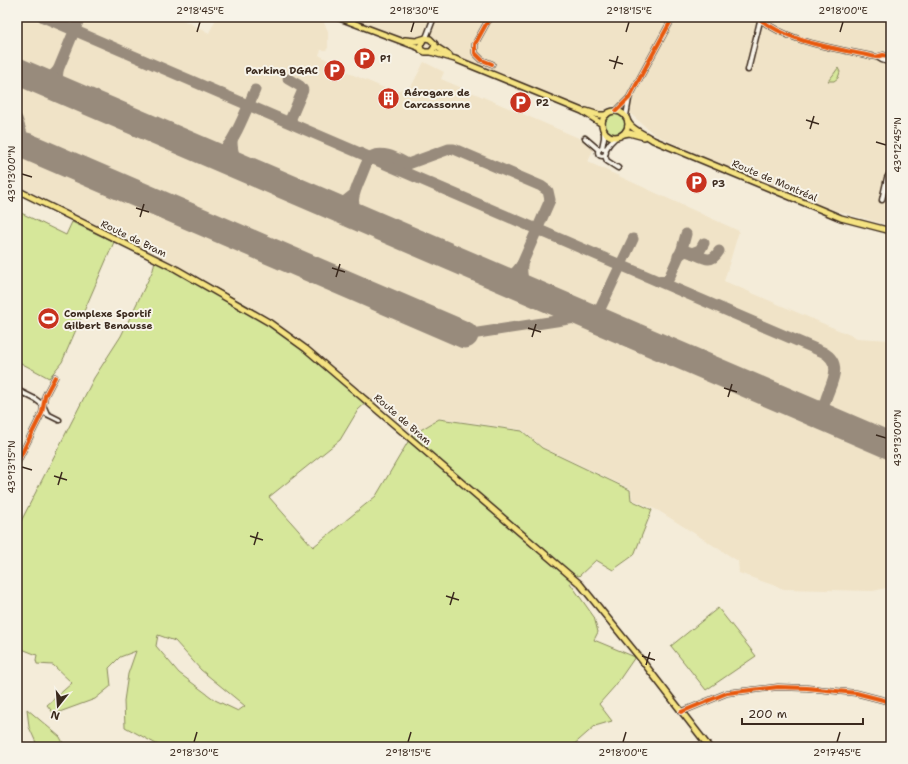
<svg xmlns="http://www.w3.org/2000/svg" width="908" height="764" font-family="'Shantell Sans',sans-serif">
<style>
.built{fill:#f0e3c7}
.green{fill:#d6e79a;stroke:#88885c;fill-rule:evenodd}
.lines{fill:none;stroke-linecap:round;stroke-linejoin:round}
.taxiway{stroke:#988b7c;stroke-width:11}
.runway{stroke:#988b7c;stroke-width:27}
.minor-casing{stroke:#3b2a1e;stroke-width:7}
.major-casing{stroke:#3b2a1e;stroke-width:8}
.minor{stroke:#f7f3e8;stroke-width:4}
.major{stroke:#f5e382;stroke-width:5}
.cycleway-casing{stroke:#f7f3e8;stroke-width:6}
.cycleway{stroke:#e8590c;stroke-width:4}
.ticks{fill:none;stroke:#3b2a1e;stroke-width:1.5}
.labels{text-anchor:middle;stroke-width:4;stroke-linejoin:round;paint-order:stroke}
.poi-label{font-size:10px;font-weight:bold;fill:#3b2a1e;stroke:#f7f3e8;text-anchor:start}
.street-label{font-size:10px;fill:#3b2a1e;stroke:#f7f3e8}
.neatline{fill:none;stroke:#3b2a1e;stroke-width:1.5}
.ticks-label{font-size:10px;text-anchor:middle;fill:#3b2a1e}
</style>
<rect width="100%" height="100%" fill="#f4ecd9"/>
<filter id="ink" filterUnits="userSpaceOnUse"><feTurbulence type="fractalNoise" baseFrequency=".025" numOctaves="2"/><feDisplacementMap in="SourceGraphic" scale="8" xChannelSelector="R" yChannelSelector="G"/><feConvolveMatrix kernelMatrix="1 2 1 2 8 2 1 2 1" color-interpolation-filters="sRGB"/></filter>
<g filter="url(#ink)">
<!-- built -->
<g class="built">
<path d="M17,17H177L209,33L217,17H317L323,21L328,31V48L326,50H321L319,55L351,74L394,92L412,85L424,62L444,72L441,79L595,145L588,162L739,231L724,281L857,338L891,340V587L873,591L784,589L739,573L738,561L659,511L632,499L631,489L542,447L523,430L440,418L413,434L370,399L250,307L156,255L17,185Z"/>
<path d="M329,17H891V226L830,209L703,157L655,135L632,115L613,105L591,119L563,107L445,60Z"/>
</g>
<!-- green -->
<g class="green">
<path d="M838,68L840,72L838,78L834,81H828L833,75Z"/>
<circle cx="615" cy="124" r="10"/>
<path d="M17,211L66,235L72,222L114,242L62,362L49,378L17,361Z"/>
<path d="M156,255L250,307L370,399L358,410L340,440L269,497L313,547L376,496L412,435L439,419L522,431L542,448L630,490L631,500L652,510L634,555L613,570L596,560L579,576L576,575L570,583L594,617L598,632L594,640L635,657L615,686L599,704L612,721L595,726L571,747H157L158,745L125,727L124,701L128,674L136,651L120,657L109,668L111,686L95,699L54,714L47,705L72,683L53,665L37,664L36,660L37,655L17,647V529L94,378L121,336L153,270ZM158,635L175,641L201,670L245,706L238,711L215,700L179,673L156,646Z"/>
<path d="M718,608L756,656L706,690L671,646Z"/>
<path d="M27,709L60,737L65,747H38L29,727Z"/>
</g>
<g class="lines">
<!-- taxiway -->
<g class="taxiway">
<path d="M43,17L823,352C854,369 812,402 827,419"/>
<path d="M32,78C43,80 50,80 58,70"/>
<path d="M288,79L300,86L303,90L291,118L292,123"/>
<path d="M66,92L57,82L58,70L80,17"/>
<path d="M17,119L26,146"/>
<path d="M232,141C232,155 236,161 246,170"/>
<path d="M205,152C211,153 218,154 223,150C234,144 249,103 255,90"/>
<path d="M328,205L343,203L353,195"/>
<path d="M364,220C348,206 353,195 361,177C364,170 366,163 370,157C383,150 396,158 408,164L449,149H454L541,186L548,191L550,200L522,264C514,276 509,279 495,277"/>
<path d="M692,253L700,250L704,243"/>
<path d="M678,256L685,251C699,253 709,268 719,251"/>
<path d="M522,264C521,277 523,284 533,293"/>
<path d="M658,281L663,282L669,278L682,249L686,234"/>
<path d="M600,309V317L606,324"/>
<path d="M465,335L595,315L600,309L633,239"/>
</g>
<!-- runway -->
<g class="runway">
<path d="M17,71L891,446"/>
<path d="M26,146L465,335"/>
</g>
<defs>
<g id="minor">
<path d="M490,17L475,44V53L482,60L492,64"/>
<path d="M757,17C790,44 836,48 876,57L883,55L891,57"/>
<path d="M426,38L434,17"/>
<path d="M877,57L882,60L891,63"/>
<path d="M748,70L761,17"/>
<path d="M616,111L629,98L673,17"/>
<path d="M626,116L629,99"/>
<path d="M585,138L599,150"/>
<circle cx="602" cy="152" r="4"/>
<path d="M602,148L604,138V130"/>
<path d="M606,149L610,143L616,137"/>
<path d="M891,155V164"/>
<path d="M605,156L607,161L618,168"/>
<path d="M882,200L887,178L891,171"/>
<path d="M17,390L35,399L43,405L47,414L59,420"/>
<path d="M17,463L42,413L45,396L55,377"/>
<path d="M681,712L727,693L778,687L807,688L856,693L891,702"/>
</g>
<g id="major">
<path d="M337,17L420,48"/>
<path d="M405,40L416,41L426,38L430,39L435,44L434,48L431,52"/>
<path d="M423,40L420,46L421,50L425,52H431L455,59L582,111L602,124"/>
<path d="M435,46L449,55"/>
<path d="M586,111L599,115H606"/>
<circle cx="615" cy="124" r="13"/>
<path d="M628,122C633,131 645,134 653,140L841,218L891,231"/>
<path d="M624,134L629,133L644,137"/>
<path d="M17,190L176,269L270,323L306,349L580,584L640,658L709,747"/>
</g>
</defs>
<!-- minor casing -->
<use href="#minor" class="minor-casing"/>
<!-- major casing -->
<use href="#major" class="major-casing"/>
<!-- minor -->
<use href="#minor" class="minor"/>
<!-- major -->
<use href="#major" class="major"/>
<defs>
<g id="cycleway">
<path d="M490,17L475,44V53L482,60L492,64"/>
<path d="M757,17C790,44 836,48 876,57L883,55L891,57"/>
<path d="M616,111L629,98L673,17"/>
<path d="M17,463L42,413L45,396L55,377"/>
<path d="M681,712L727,693L778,687L807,688L856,693L891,702"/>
</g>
</defs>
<!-- cycleway casing -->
<use href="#cycleway" class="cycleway-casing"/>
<!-- cycleway -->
<use href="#cycleway" class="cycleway"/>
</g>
</g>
<!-- ticks -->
<path class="ticks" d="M197,32L200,22M411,32L414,22M626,32L629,22M840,32L843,22M609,60L623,64M614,69L618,56M806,120L819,124M810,129L814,116M876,142L886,145M22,174L32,177M136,208L149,212M140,217L144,204M332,268L345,272M336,277L340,264M528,328L541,332M532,337L536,324M724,388L737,392M728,397L732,384M876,435L886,438M22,467L32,470M54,476L67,480M58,485L62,472M250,536L263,540M254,545L258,532M446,596L459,600M450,605L454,592M642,656L655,660M646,665L650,652M194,742L197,732M408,742L411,732M623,742L626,732M837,742L840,732"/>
<!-- icons -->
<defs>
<symbol id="parking-disc" viewBox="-11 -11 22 22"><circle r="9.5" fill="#c8321e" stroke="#f7f3e8"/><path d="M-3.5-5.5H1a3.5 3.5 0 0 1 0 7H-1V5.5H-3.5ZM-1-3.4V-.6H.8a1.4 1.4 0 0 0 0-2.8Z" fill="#fff"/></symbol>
<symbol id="building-disc" viewBox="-11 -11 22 22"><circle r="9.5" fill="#c8321e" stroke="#f7f3e8"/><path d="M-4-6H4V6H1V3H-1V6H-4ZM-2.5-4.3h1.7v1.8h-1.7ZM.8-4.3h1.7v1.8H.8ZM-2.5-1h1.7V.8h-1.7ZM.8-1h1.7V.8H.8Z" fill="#fff"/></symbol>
<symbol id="stadium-disc" viewBox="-11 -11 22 22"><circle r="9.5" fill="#c8321e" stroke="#f7f3e8"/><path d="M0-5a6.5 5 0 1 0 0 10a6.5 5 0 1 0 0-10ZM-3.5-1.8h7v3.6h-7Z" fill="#fff"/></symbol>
</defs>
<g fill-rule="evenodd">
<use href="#parking-disc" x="352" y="46" width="25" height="25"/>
<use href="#parking-disc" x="322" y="58" width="25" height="25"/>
<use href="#building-disc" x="376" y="86" width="25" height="25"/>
<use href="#parking-disc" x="508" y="90" width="25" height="25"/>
<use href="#parking-disc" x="684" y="170" width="25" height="25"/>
<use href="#stadium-disc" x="36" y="306" width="25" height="25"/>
</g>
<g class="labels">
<!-- poi labels -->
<g class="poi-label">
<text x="380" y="62">P1</text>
<text x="318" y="74" text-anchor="end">Parking DGAC</text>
<text x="404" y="96">Aérogare de<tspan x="404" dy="12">Carcassonne</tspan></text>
<text x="536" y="106">P2</text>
<text x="712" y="187">P3</text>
<text x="64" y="317">Complexe Sportif<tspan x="64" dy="12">Gilbert Benausse</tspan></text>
</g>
<!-- street labels -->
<g class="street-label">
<text transform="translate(775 180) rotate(23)" y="4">Route de Montréal</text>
<text transform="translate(134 238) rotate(26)" y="4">Route de Bram</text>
<text transform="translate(403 419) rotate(41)" y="4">Route de Bram</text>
</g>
</g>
<!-- margin -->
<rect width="908" height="764" fill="none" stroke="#f7f3e8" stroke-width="44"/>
<!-- north arrow -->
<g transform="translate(58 706) rotate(197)" stroke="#f7f3e8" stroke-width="3" paint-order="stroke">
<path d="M0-3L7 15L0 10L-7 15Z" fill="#3b2a1e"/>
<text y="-6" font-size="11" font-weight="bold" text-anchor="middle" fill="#3b2a1e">N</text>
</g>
<!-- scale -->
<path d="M742 718v6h121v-6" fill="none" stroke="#3b2a1e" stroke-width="2"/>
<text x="748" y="718" font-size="12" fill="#3b2a1e" stroke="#f7f3e8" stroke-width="3" paint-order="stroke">200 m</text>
<rect x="22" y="22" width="864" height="720" class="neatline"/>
<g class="ticks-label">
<text x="200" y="14">2°18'45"E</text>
<text x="414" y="14">2°18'30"E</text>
<text x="629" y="14">2°18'15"E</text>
<text x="843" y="14">2°18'00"E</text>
<text transform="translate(897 145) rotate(-90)" y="4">43°12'45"N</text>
<text transform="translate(11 174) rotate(-90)" y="4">43°13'00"N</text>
<text transform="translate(897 438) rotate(-90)" y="4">43°13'00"N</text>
<text transform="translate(11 467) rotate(-90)" y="4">43°13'15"N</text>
<text x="194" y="756">2°18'30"E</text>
<text x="408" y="756">2°18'15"E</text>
<text x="623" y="756">2°18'00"E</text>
<text x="837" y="756">2°17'45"E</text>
</g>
</svg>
